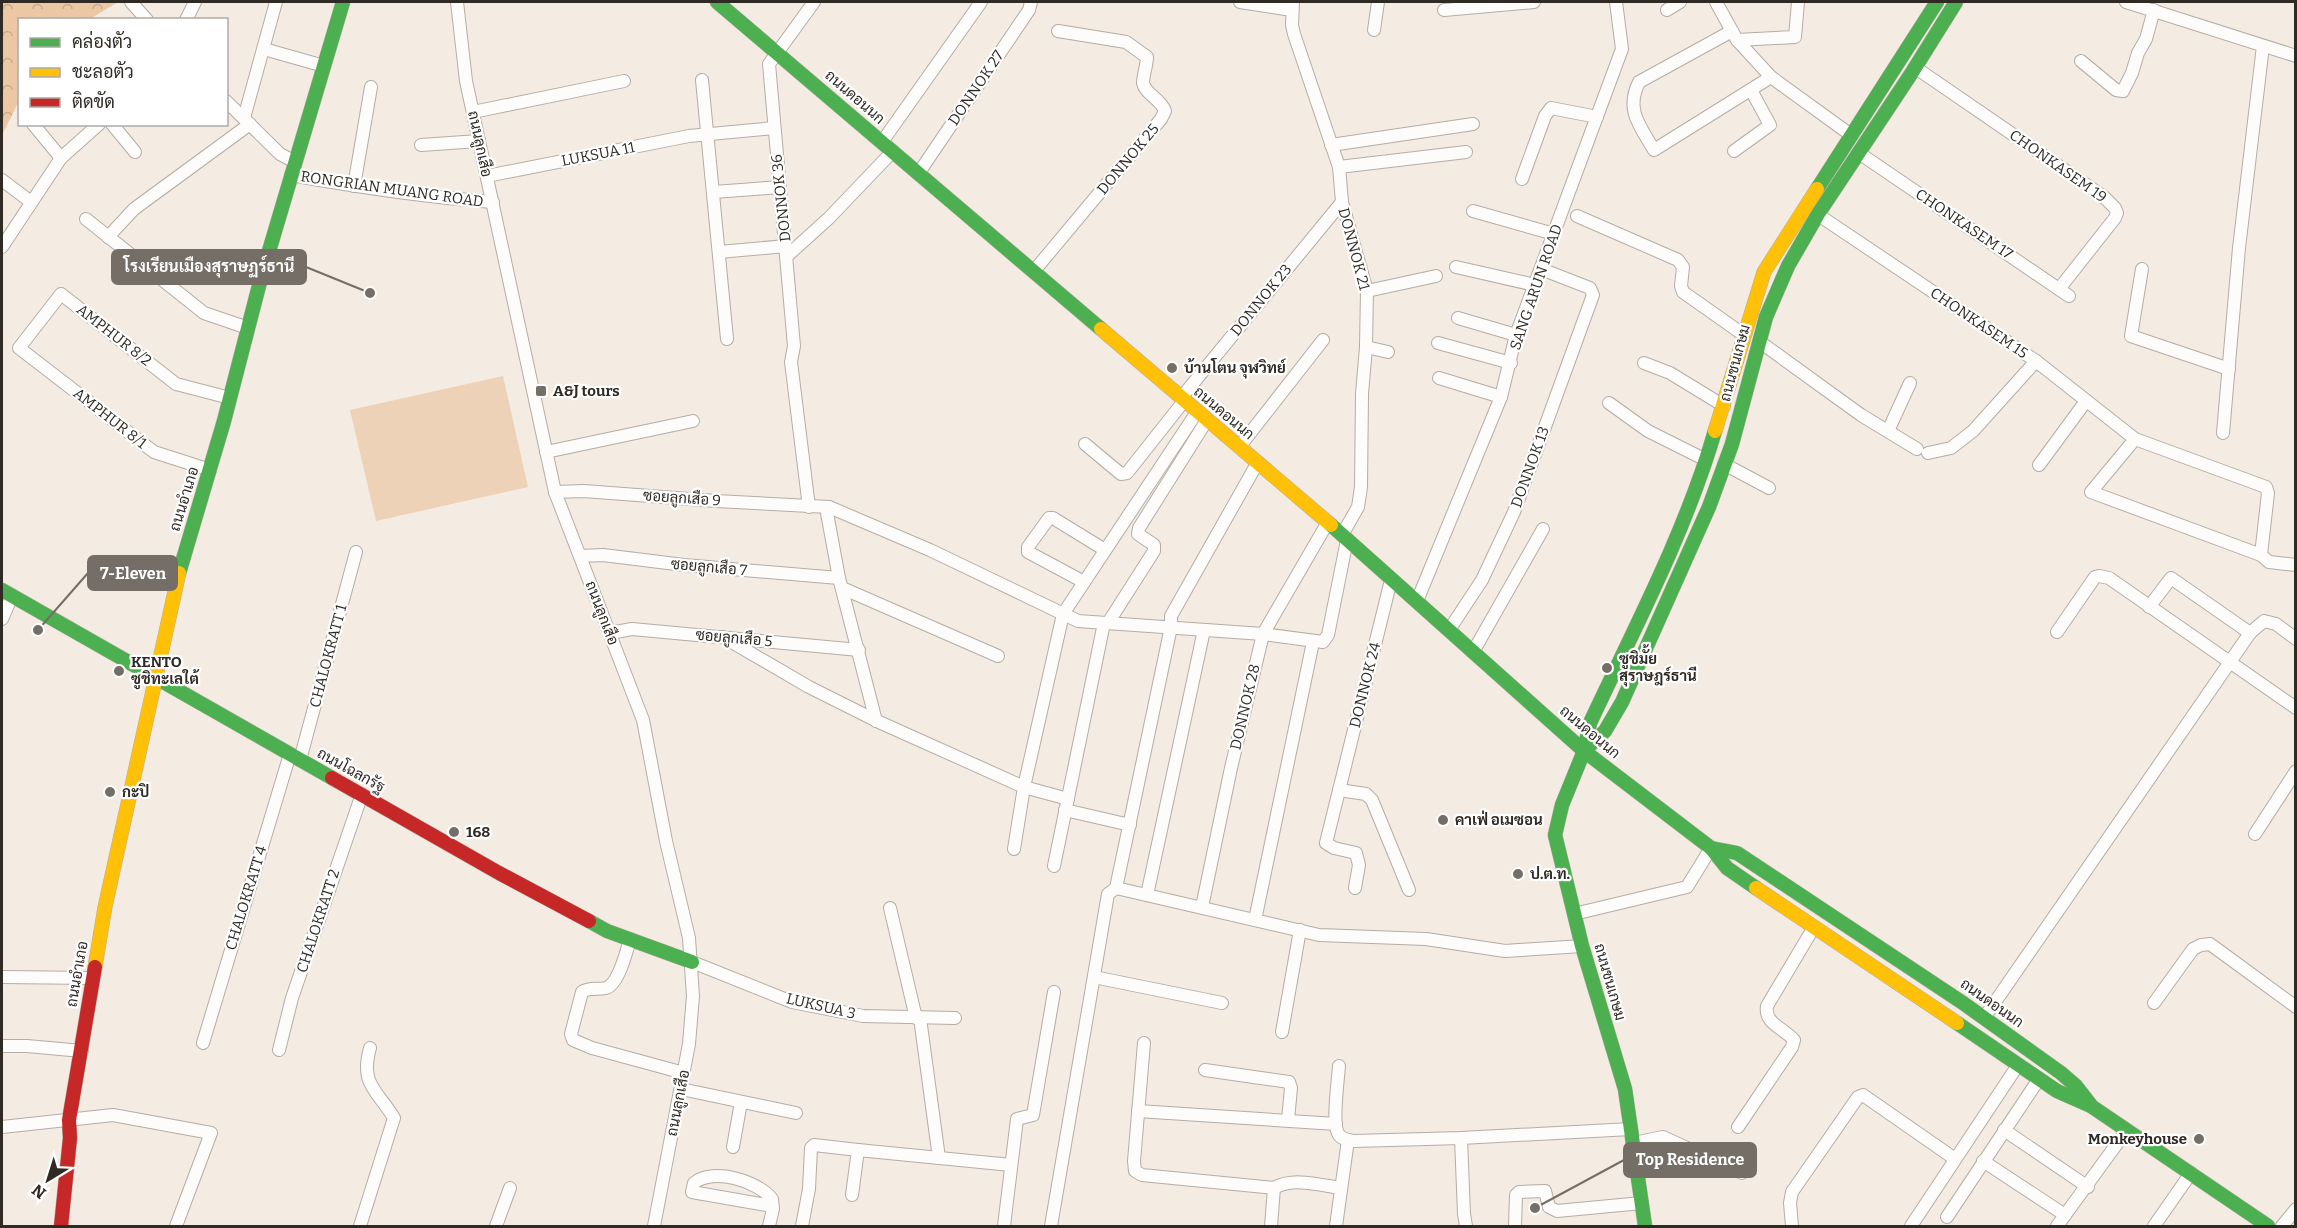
<svg xmlns="http://www.w3.org/2000/svg" width="2297" height="1228" font-family="Bitter,Sarabun,serif">
<style>
.grass{fill:#edd2b8}
.forest{fill:url(#forest-crowns)}
.lines{fill:none;stroke-linecap:round;stroke-linejoin:round}
.street-casing{stroke:#b4ada6;stroke-width:14}
.fast-casing{stroke:#b4ada6;stroke-width:15}
.slow-casing{stroke:#b4ada6;stroke-width:15}
.jam-casing{stroke:#b4ada6;stroke-width:15}
.street{stroke:#fdfcfb;stroke-width:12}
.fast{stroke:#4caf50;stroke-width:14}
.slow{stroke:#ffc107;stroke-width:14}
.jam{stroke:#c62828;stroke-width:14}
.poi-dot{fill:#756e67;stroke:#fff;stroke-width:2}
.labels{text-anchor:middle;stroke-width:4.5;stroke-linejoin:round;paint-order:stroke}
.street-label{font-size:15px;fill:#302a24;stroke:#fff}
.poi-label{font-size:15px;font-weight:bold;fill:#302a24;stroke:#fff;text-anchor:start}
.leader{fill:none;stroke:#756e67;stroke-width:2}
.callout-dot{fill:#756e67;stroke:#fff;stroke-width:2}
.callout{fill:#756e67;stroke:#756e67;stroke-width:2}
.callout-label{font-size:16px;text-anchor:middle;font-weight:bold;fill:#fff}
</style>
<defs>
<pattern id="forest-crowns" width="20" height="18" patternUnits="userSpaceOnUse" patternTransform="scale(1.5)"><rect width="20" height="18" fill="#ebc7a4"/><path d="M2 6a3 3 0 1 1 6 0M12 15a3 3 0 1 1 6 0" fill="none" stroke="#caab8d"/></pattern>
</defs>
<rect width="100%" height="100%" fill="#f4ebe3"/>
<!-- grass -->
<path class="grass" d="M503,376L528,487L376,521L350,410Z"/>
<!-- forest -->
<path class="forest" d="M2,2H118L90,19L20,20L19,101L2,135Z"/>
<g class="lines">
<defs>
<g id="street">
<path d="M131,2L147,20"/>
<path d="M457,2L466,81L555,492L643,720L666,841L689,938L693,996L689,1044L654,1226"/>
<path d="M1240,2L1292,10"/>
<path d="M1293,2L1292,25L1294,34L1339,167L1342,202L1367,291L1366,347L1362,394L1361,487L1358,507L1342,535"/>
<path d="M1716,2L1737,40L1771,77L1851,135"/>
<path d="M2126,2L2296,56"/>
<path d="M1444,10L1534,2"/>
<path d="M1667,10L1680,2"/>
<path d="M186,20L195,2"/>
<path d="M1374,30L1378,2"/>
<path d="M1732,31L1639,82C1625,110 1640,126 1654,150L1771,77"/>
<path d="M1737,40L1795,37L1798,2"/>
<path d="M264,49L324,66"/>
<path d="M2081,61L2116,90L2123,91L2132,73L2138,53L2146,39L2154,10"/>
<path d="M1916,68L2104,197L2115,208L2117,213L2115,218L2059,289"/>
<path d="M702,80L727,339"/>
<path d="M226,101L280,154L295,162"/>
<path d="M473,112L624,81"/>
<path d="M244,118L276,2"/>
<path d="M33,124L61,158"/>
<path d="M112,124L135,152"/>
<path d="M882,142L981,2"/>
<path d="M421,145L479,141"/>
<path d="M1331,145L1473,124"/>
<path d="M1734,151L1770,125L1751,90"/>
<path d="M1859,153L2069,296"/>
<path d="M1339,167L1466,152"/>
<path d="M918,174L1029,10L1031,2"/>
<path d="M291,175C358,187 425,197 493,202"/>
<path d="M487,176L689,136L774,128"/>
<path d="M1522,179L1545,116L1551,108L1597,117"/>
<path d="M2,180L31,202"/>
<path d="M354,186L371,87"/>
<path d="M714,192L780,187"/>
<path d="M1473,211L1554,234"/>
<path d="M1817,214L2036,361L2135,439"/>
<path d="M1577,216L1678,260L1683,267L1681,286L1683,292L1744,335"/>
<path d="M86,219L204,313L248,328"/>
<path d="M108,237L134,209L250,124"/>
<path d="M2,247L61,158L99,124"/>
<path d="M719,252L786,246"/>
<path d="M787,256L829,218L893,151"/>
<path d="M1456,267L1535,285"/>
<path d="M2142,269L2131,336L2229,369"/>
<path d="M1034,271L1161,119L1165,111C1161,99 1145,94 1143,83C1143,75 1147,65 1147,57L1126,42L1058,31"/>
<path d="M1367,291L1436,276"/>
<path d="M1458,318L1516,335"/>
<path d="M1760,342L1861,415L1917,449"/>
<path d="M1438,343L1511,363"/>
<path d="M1366,347L1388,352"/>
<path d="M1644,363L1670,373L1724,406"/>
<path d="M1439,378L1501,397"/>
<path d="M1181,398L1342,202"/>
<path d="M1609,403L1648,431L1706,460"/>
<path d="M1888,431L1910,383"/>
<path d="M2223,433L2239,248L2263,46"/>
<path d="M2135,439L2266,487L2268,493L2261,555L2091,492Z"/>
<path d="M1085,444L1121,474L1127,473L1184,401"/>
<path d="M1240,446L1323,340"/>
<path d="M546,452L693,421"/>
<path d="M1928,453L1951,448L1973,431L2036,361"/>
<path d="M1724,464L1769,488"/>
<path d="M2039,465L2086,401"/>
<path d="M210,470L154,452L19,348L61,294L176,384L230,398"/>
<path d="M555,492L584,491L716,501L829,507L930,550L1078,621L1263,634L1323,642L1328,635L1347,540"/>
<path d="M809,507L791,362L794,346L769,64L814,2"/>
<path d="M829,507L827,513L839,578L876,721"/>
<path d="M2261,555L2269,562L2296,565"/>
<path d="M580,556L603,555L684,565L839,578"/>
<path d="M1084,582L1028,552V547L1049,518H1053L1105,550"/>
<path d="M842,588L998,656"/>
<path d="M1417,601L1501,397L1516,335L1622,49L1616,2"/>
<path d="M2149,607L2171,578L2250,633"/>
<path d="M2,619L12,596"/>
<path d="M1108,623L1154,551V545L1138,534L1139,528L1207,420"/>
<path d="M1449,630L1482,580L1514,512L1593,295L1590,288L1541,269"/>
<path d="M2057,632L2095,577L2099,576L2109,578L2296,708"/>
<path d="M610,633L632,629L859,650"/>
<path d="M723,637L809,687L879,722L1024,787L1068,799"/>
<path d="M1473,652L1543,529"/>
<path d="M300,760L356,552"/>
<path d="M1339,790L1366,794L1372,800L1409,890"/>
<path d="M1065,810L1130,825"/>
<path d="M2255,834L2296,771"/>
<path d="M1014,849L1024,787L1063,614L1197,412"/>
<path d="M1054,866L1104,623"/>
<path d="M1116,888L1319,935L1426,939L1505,951L1582,946"/>
<path d="M1355,888L1359,865L1356,853L1334,848L1326,843L1391,580"/>
<path d="M1147,895L1204,630"/>
<path d="M1202,907L1231,768L1263,634L1328,522"/>
<path d="M890,908L916,1018"/>
<path d="M1574,914L1687,887L1711,848"/>
<path d="M1255,920L1313,642"/>
<path d="M630,940C626,952 619,984 606,988C597,990 589,987 582,992L571,1034L573,1040L592,1048L684,1073"/>
<path d="M692,962L792,1002L863,1016L955,1018"/>
<path d="M2,977L93,978"/>
<path d="M1094,977L1222,1003"/>
<path d="M2154,1003L2193,949L2201,945L2210,944L2296,1007"/>
<path d="M920,1018L939,1158"/>
<path d="M1984,1018L2250,633L2264,621L2276,624L2296,639"/>
<path d="M1282,1032L1300,930"/>
<path d="M203,1043L290,754"/>
<path d="M1144,1043L1134,1161L1135,1171L1142,1175L1274,1188L1271,1226"/>
<path d="M2,1046H27L82,1051"/>
<path d="M279,1050L292,998L362,794"/>
<path d="M1339,1066C1338,1080 1332,1123 1338,1133C1340,1139 1348,1140 1354,1141L1461,1138L1631,1129"/>
<path d="M1205,1070L1289,1082L1291,1088L1288,1120"/>
<path d="M681,1089L796,1113"/>
<path d="M1138,1111L1336,1124"/>
<path d="M2,1127L113,1115L211,1133L176,1226"/>
<path d="M1738,1127L1792,1047L1794,1040C1784,1028 1764,1024 1767,1006L1814,927"/>
<path d="M2004,1130L2088,1187"/>
<path d="M1461,1138L1464,1214L1466,1226"/>
<path d="M1634,1143L1663,1137L1742,1173"/>
<path d="M733,1147L741,1102"/>
<path d="M1983,1161L2065,1215"/>
<path d="M1274,1188C1293,1177 1320,1185 1341,1188"/>
<path d="M852,1195L858,1150L1011,1165"/>
<path d="M1947,1217L2039,1079"/>
<path d="M360,1226L394,1118C376,1089 360,1084 370,1048"/>
<path d="M496,1226L510,1188"/>
<path d="M769,1226L773,1209L772,1199C758,1181 713,1167 694,1183L692,1192L772,1206"/>
<path d="M802,1226L809,1189L811,1148L814,1145L858,1150"/>
<path d="M1004,1226L1017,1119L1033,1115L1054,992"/>
<path d="M1051,1226L1108,894L1116,888L1171,627V616L1258,462"/>
<path d="M1336,1226L1348,1140"/>
<path d="M1515,1226L1516,1195L1519,1192L1545,1191L1549,1207L1557,1211L1642,1203"/>
<path d="M1792,1226L1790,1203L1792,1192L1858,1097L1863,1095L1955,1159"/>
<path d="M1911,1226L2018,1065"/>
<path d="M2057,1226L2127,1130"/>
<path d="M2154,1226L2191,1173"/>
<path d="M2282,1226L2296,1209"/>
</g>
<g id="fast">
<path d="M717,2L1101,329"/>
<path d="M1817,189L1937,2"/>
<path d="M1331,525L1584,751L1711,848L1727,868L1756,888"/>
<path d="M179,573L224,421L261,278L343,2"/>
<path d="M2,590L332,778"/>
<path d="M1584,751L1605,731L1622,702L1709,507L1732,444L1766,317L1788,266L1818,214L1911,74L1956,2"/>
<path d="M1711,848L1737,853L1963,1003L2061,1073L2076,1086L2090,1104"/>
<path d="M589,921L607,931L692,962"/>
<path d="M1957,1023L2057,1091L2091,1106L2268,1226"/>
<path d="M1645,1226L1625,1089L1582,946L1555,835L1562,805L1584,751L1590,723C1635,627 1685,533 1715,431"/>
</g>
<g id="slow">
<path d="M1101,329L1331,525"/>
<path d="M1715,431L1764,272L1817,189"/>
<path d="M1756,888L1957,1023"/>
<path d="M95,967L105,907L179,573"/>
</g>
<g id="jam">
<path d="M332,778L499,873L589,921"/>
<path d="M61,1226L70,1138L69,1120L95,967"/>
</g>
</defs>
<!-- street casing -->
<use href="#street" class="street-casing"/>
<!-- fast casing -->
<use href="#fast" class="fast-casing"/>
<!-- slow casing -->
<use href="#slow" class="slow-casing"/>
<!-- jam casing -->
<use href="#jam" class="jam-casing"/>
<!-- street -->
<use href="#street" class="street"/>
<!-- fast -->
<use href="#fast" class="fast"/>
<!-- slow -->
<use href="#slow" class="slow"/>
<!-- jam -->
<use href="#jam" class="jam"/>
</g>
<!-- markers -->
<g class="poi-dot">
<circle cx="1172" cy="368" r="6"/>
<rect x="535" y="385" width="12" height="12" rx="3"/>
<circle cx="1607" cy="668" r="6"/>
<circle cx="119" cy="671" r="6"/>
<circle cx="110" cy="792" r="6"/>
<circle cx="1443" cy="820" r="6"/>
<circle cx="454" cy="832" r="6"/>
<circle cx="1518" cy="874" r="6"/>
<circle cx="2199" cy="1139" r="6"/>
</g>
<g class="labels">
<!-- street labels -->
<g class="street-label">
<text transform="translate(976 88) rotate(-56)" y="5">DONNOK 27</text>
<text transform="translate(855 97) rotate(41)" y="5">ถนนดอนนก</text>
<text transform="translate(480 144) rotate(78)" y="5">ถนนลูกเสือ</text>
<text transform="translate(598 154) rotate(-11)" y="5">LUKSUA 11</text>
<text transform="translate(1128 159) rotate(-50)" y="5">DONNOK 25</text>
<text transform="translate(2058 166) rotate(35)" y="5">CHONKASEM 19</text>
<text transform="translate(392 189) rotate(8)" y="5">RONGRIAN MUANG ROAD</text>
<text transform="translate(781 198) rotate(-96)" y="5">DONNOK 36</text>
<text transform="translate(1964 224) rotate(34)" y="5">CHONKASEM 17</text>
<text transform="translate(1354 249) rotate(75)" y="5">DONNOK 21</text>
<text transform="translate(1536 287) rotate(-71)" y="5">SANG ARUN ROAD</text>
<text transform="translate(1261 300) rotate(-51)" y="5">DONNOK 23</text>
<text transform="translate(1979 323) rotate(34)" y="5">CHONKASEM 15</text>
<text transform="translate(114 335) rotate(38)" y="5">AMPHUR 8/2</text>
<text transform="translate(1735 363) rotate(-75)" y="5">ถนนชนเกษม</text>
<text transform="translate(1224 413) rotate(40)" y="5">ถนนดอนนก</text>
<text transform="translate(110 418) rotate(38)" y="5">AMPHUR 8/1</text>
<text transform="translate(1530 467) rotate(-70)" y="5">DONNOK 13</text>
<text transform="translate(682 498) rotate(4)" y="5">ซอยลูกเสือ 9</text>
<text transform="translate(184 499) rotate(-73)" y="5">ถนนอำเภอ</text>
<text transform="translate(709 567) rotate(5)" y="5">ซอยลูกเสือ 7</text>
<text transform="translate(602 613) rotate(69)" y="5">ถนนลูกเสือ</text>
<text transform="translate(734 638) rotate(5)" y="5">ซอยลูกเสือ 5</text>
<text transform="translate(328 656) rotate(-75)" y="5">CHALOKRATT 1</text>
<text transform="translate(1365 685) rotate(-76)" y="5">DONNOK 24</text>
<text transform="translate(1245 707) rotate(-77)" y="5">DONNOK 28</text>
<text transform="translate(1590 732) rotate(40)" y="5">ถนนดอนนก</text>
<text transform="translate(351 770) rotate(29)" y="5">ถนนโฉลกรัฐ</text>
<text transform="translate(246 898) rotate(-73)" y="5">CHALOKRATT 4</text>
<text transform="translate(318 921) rotate(-72)" y="5">CHALOKRATT 2</text>
<text transform="translate(77 974) rotate(-80)" y="5">ถนนอำเภอ</text>
<text transform="translate(1610 982) rotate(74)" y="5">ถนนชนเกษม</text>
<text transform="translate(1992 1003) rotate(35)" y="5">ถนนดอนนก</text>
<text transform="translate(821 1006) rotate(13)" y="5">LUKSUA 3</text>
<text transform="translate(678 1103) rotate(-79)" y="5">ถนนลูกเสือ</text>
</g>
<!-- poi labels -->
<g class="poi-label">
<text x="1184" y="373">บ้านโตน จุฬวิทย์</text>
<text x="553" y="396">A&amp;J tours</text>
<text x="1619" y="664">ซูชิมั้ย<tspan x="1619" dy="17">สุราษฎร์ธานี</tspan></text>
<text x="131" y="667">KENTO<tspan x="131" dy="17">ซูชิทะเลใต้</tspan></text>
<text x="122" y="797">กะปิ</text>
<text x="1455" y="825">คาเฟ่ อเมซอน</text>
<text x="466" y="837">168</text>
<text x="1530" y="879">ป.ต.ท.</text>
<text x="2187" y="1144" text-anchor="end">Monkeyhouse</text>
</g>
</g>
<!-- callouts -->
<path class="leader" d="M370 293L306 267M38 630L88 573M1535 1208L1624 1160"/>
<g class="callout-dot">
<circle cx="370" cy="293" r="6"/>
<circle cx="38" cy="630" r="6"/>
<circle cx="1535" cy="1208" r="6"/>
</g>
<g class="callout">
<rect x="112" y="250" width="194" height="34" rx="6"/>
<rect x="88" y="556" width="89" height="34" rx="6"/>
<rect x="1624" y="1143" width="132" height="34" rx="6"/>
</g>
<g class="callout-label">
<text x="209" y="272">โรงเรียนเมืองสุราษฏร์ธานี</text>
<text x="133" y="579">7-Eleven</text>
<text x="1690" y="1165">Top Residence</text>
</g>
<!-- border -->
<rect width="2297" height="1228" fill="none" stroke="#302a24" stroke-width="6"/>
<!-- legend -->
<rect x="18" y="18" width="210" height="108" fill="#ffffff" stroke="#acaaa7" stroke-width="1.5"/>
<rect x="30" y="38" width="30" height="9" fill="#4caf50" stroke="#acaaa7" stroke-width="1.5"/>
<text x="72" y="48" font-size="18" fill="#302a24">คล่องตัว</text>
<rect x="30" y="68" width="30" height="9" fill="#ffc107" stroke="#acaaa7" stroke-width="1.5"/>
<text x="72" y="78" font-size="18" fill="#302a24">ชะลอตัว</text>
<rect x="30" y="98" width="30" height="9" fill="#c62828" stroke="#acaaa7" stroke-width="1.5"/>
<text x="72" y="108" font-size="18" fill="#302a24">ติดขัด</text>
<!-- north arrow -->
<g transform="translate(48 1180) rotate(218)" stroke="#ffffff" stroke-width="4.5" paint-order="stroke">
<path d="M0-4.5L10 22L0 15L-10 22Z" fill="#302a24"/>
<text y="-9" font-size="16" font-weight="bold" text-anchor="middle" fill="#302a24">N</text>
</g>
</svg>
